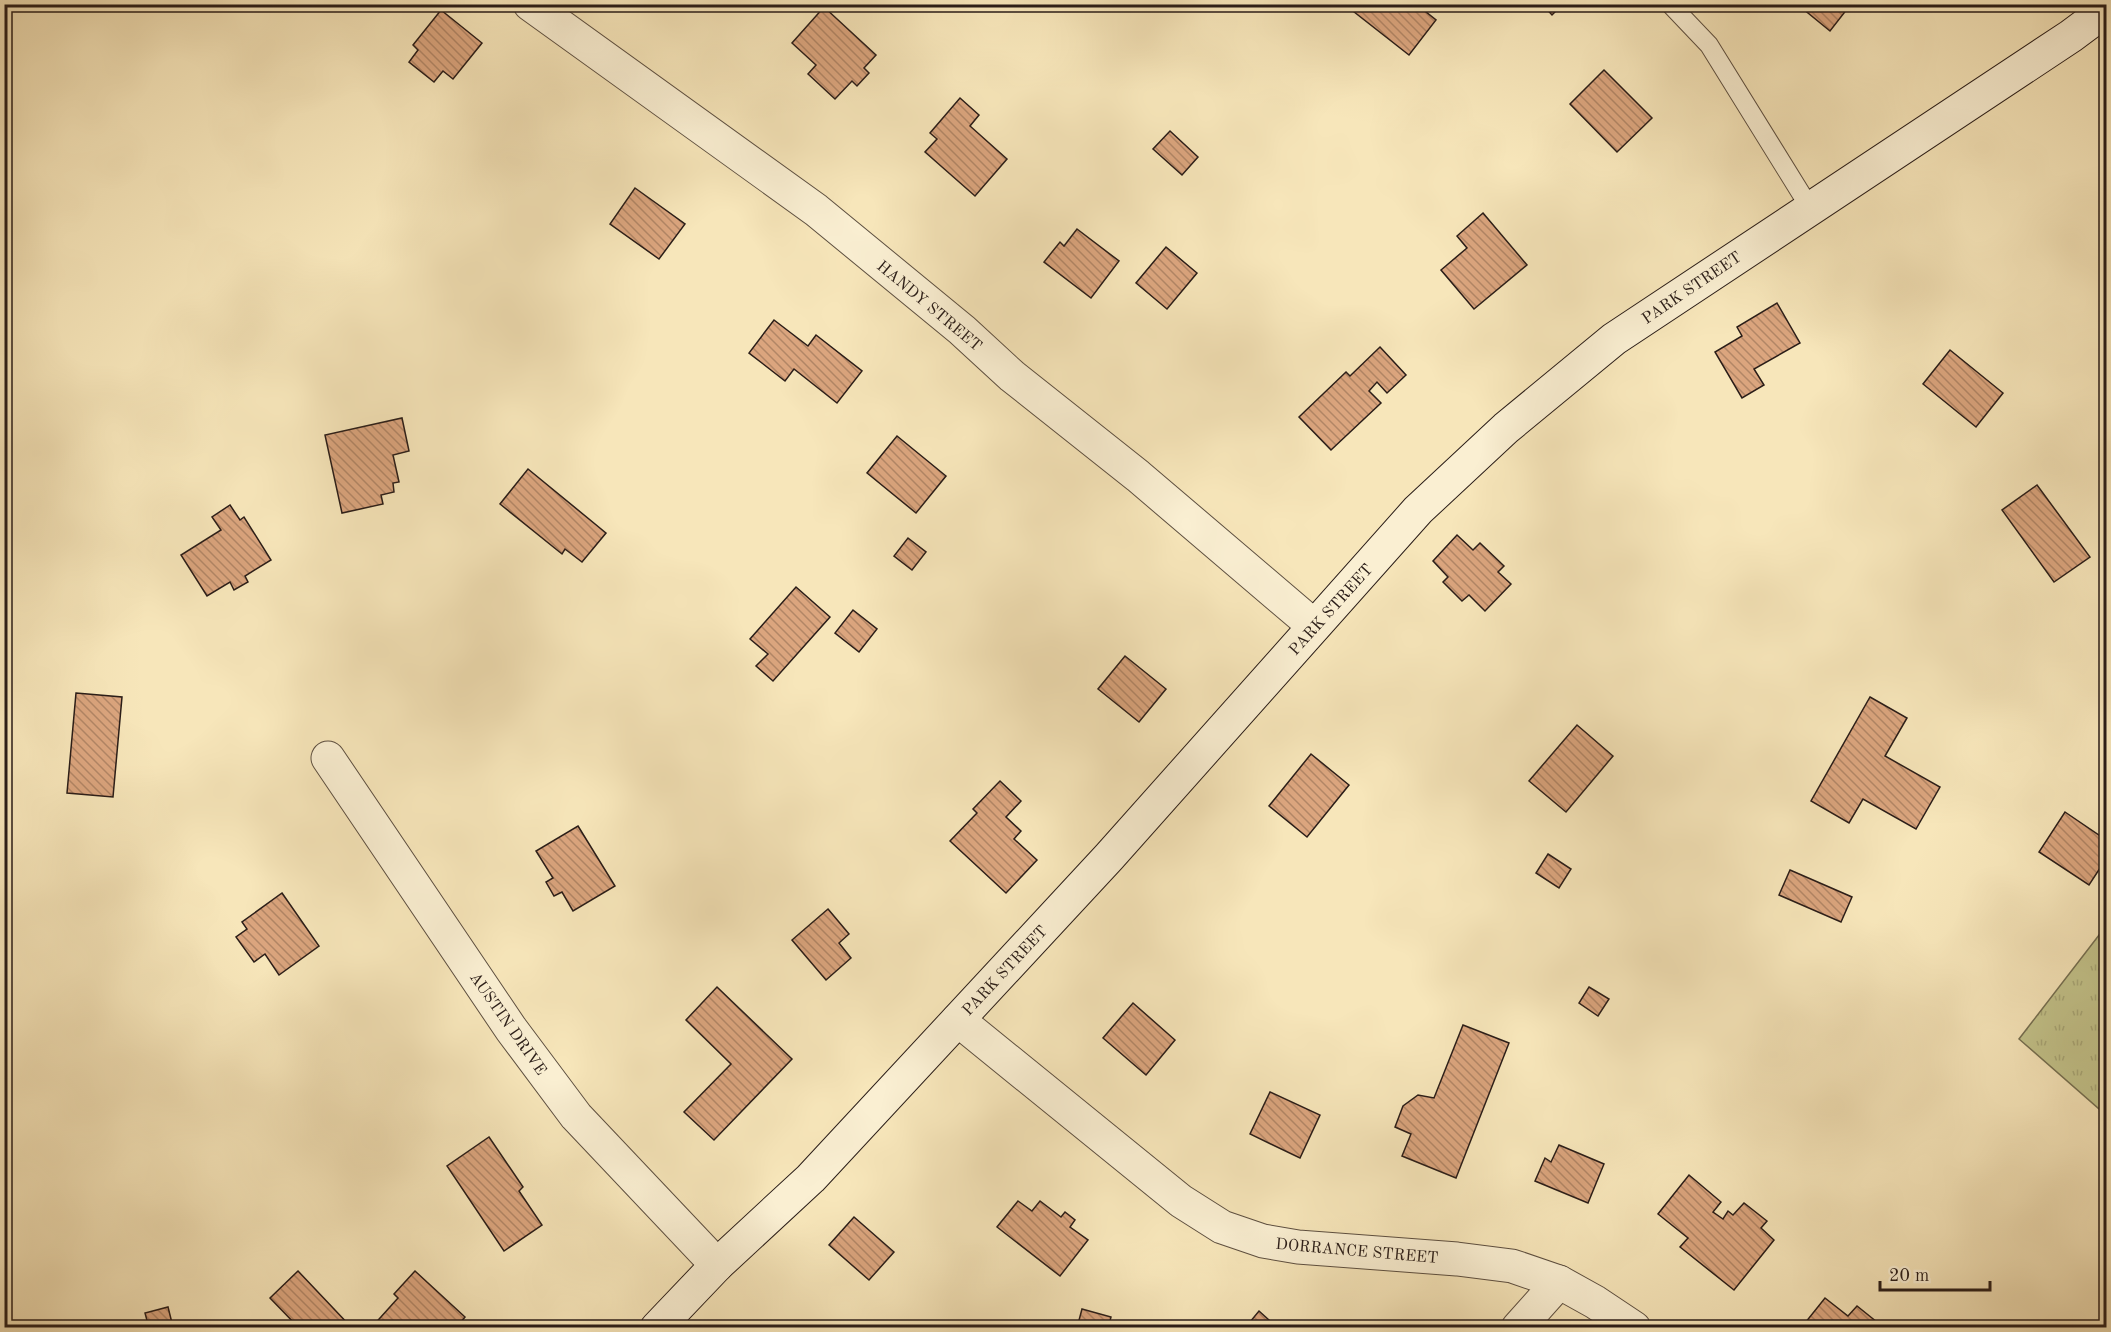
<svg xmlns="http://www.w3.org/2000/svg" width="2111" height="1332" font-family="'Old Standard TT',serif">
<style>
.grass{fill:url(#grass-tufts);stroke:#767052;stroke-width:1.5}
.building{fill:url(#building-back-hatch);stroke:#2a1d18;stroke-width:1.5}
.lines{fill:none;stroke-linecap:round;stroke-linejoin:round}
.lane-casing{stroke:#5d4f40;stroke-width:20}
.street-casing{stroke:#5d4f40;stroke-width:35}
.secondary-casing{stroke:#2a1d18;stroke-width:35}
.lane{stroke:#faefd2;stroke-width:18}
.street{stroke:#faefd2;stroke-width:33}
.secondary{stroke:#faefd2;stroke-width:33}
.labels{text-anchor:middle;stroke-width:6;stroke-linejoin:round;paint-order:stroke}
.street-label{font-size:16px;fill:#2a1d18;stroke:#faefd2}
</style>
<defs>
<pattern id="grass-tufts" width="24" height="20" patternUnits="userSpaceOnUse" patternTransform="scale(1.5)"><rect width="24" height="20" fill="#c3c38b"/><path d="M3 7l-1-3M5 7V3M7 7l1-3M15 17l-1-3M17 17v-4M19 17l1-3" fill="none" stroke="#a8a777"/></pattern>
<pattern id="building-back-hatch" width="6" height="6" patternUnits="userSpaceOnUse" patternTransform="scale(1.5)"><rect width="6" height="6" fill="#dba57e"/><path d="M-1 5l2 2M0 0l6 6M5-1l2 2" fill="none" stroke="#b28666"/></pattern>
</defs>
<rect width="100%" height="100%" fill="#f7e6ba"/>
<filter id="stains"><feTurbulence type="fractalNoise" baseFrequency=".00333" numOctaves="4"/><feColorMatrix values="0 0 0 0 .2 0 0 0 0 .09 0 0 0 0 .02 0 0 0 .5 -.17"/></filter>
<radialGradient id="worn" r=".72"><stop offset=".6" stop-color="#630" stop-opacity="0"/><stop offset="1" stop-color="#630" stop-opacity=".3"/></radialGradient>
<!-- grass -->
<path class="grass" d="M2106,926V1115L2019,1039Z"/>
<!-- building -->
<g class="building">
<path d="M1344,4H1416L1436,20L1409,55Z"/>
<path d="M1542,4H1563L1552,15Z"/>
<path d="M1797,4H1851L1830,31Z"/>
<path d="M824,7L876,55L864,68L869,73L857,86L852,81L835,99L808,74L816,65L792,43Z"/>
<path d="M441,10L482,43L453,79L443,71L434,82L409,62L418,50L413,45Z"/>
<path d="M1604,70L1652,118L1617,152L1570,104Z"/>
<path d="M960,98L979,115L970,126L1007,159L975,196L925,152L937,139L930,133Z"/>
<path d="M1170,131L1198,157L1182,175L1153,149Z"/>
<path d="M635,188L685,224L659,259L610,224Z"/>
<path d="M1483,213L1527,265L1474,309L1441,270L1467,248L1457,236Z"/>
<path d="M1077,229L1119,261L1091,298L1044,262L1060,242L1064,246Z"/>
<path d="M1166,247L1197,273L1167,309L1136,283Z"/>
<path d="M1777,303L1800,343L1754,369L1764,385L1742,398L1715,352L1742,336L1737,327Z"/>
<path d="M774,320L808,346L816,335L862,371L837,403L794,369L785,381L749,353Z"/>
<path d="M1380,347L1406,375L1387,393L1377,382L1369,391L1381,403L1331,450L1299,417L1346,372L1350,376Z"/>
<path d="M1950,350L2003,393L1976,427L1923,384Z"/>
<path d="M402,418L409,451L393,455L399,482L393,483L394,492L381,495L383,504L342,513L325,435Z"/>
<path d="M897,436L946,476L916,513L867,473Z"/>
<path d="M528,469L606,533L582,562L565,549L562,554L500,504Z"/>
<path d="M2037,485L2090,557L2054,582L2002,510Z"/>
<path d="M230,505L240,520L244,517L271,560L245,576L248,582L234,590L230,582L207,596L181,555L221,530L212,517Z"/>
<path d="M1457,535L1473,550L1480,543L1504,566L1498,572L1511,584L1485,611L1469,595L1462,601L1443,582L1448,577L1433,561Z"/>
<path d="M908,538L926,552L912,570L894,556Z"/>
<path d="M796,587L830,617L773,681L756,666L768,654L750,639Z"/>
<path d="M853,610L877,629L859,652L835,633Z"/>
<path d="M1125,656L1166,689L1139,722L1098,689Z"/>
<path d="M76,693L122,697L113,797L67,793Z"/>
<path d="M1870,697L1907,718L1885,756L1940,787L1916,829L1863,799L1849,823L1811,801Z"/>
<path d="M1577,725L1613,756L1566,812L1529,781Z"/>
<path d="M1311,754L1349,785L1307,837L1269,806Z"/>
<path d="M1000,781L1021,801L1006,817L1021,831L1014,839L1037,860L1006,893L950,841L977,813L973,809Z"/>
<path d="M2065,812L2106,840V859L2089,885L2039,852Z"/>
<path d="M578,826L615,886L573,911L562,892L554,896L546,882L553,878L536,851Z"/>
<path d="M1548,854L1571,869L1559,888L1536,873Z"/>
<path d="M1790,870L1852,897L1841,922L1779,895Z"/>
<path d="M282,893L319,946L279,975L265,954L254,962L236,937L247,929L242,922Z"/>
<path d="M828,909L849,934L839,943L851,958L826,980L792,940Z"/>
<path d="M717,987L792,1059L714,1140L684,1112L731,1064L686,1020Z"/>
<path d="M1589,987L1609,999L1598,1016L1579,1003Z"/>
<path d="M1133,1003L1175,1040L1146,1075L1103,1038Z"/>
<path d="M1463,1025L1509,1043L1456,1178L1402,1156L1411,1134L1395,1127L1403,1106L1418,1095L1434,1098Z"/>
<path d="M1270,1092L1320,1115L1300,1158L1250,1134Z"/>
<path d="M489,1137L523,1187L519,1191L542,1225L504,1251L447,1166Z"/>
<path d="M1559,1145L1604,1164L1588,1203L1535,1181L1545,1158L1551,1162Z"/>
<path d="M1689,1175L1721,1202L1713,1212L1723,1219L1728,1211L1733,1215L1744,1203L1767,1221L1761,1228L1774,1240L1734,1290L1680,1247L1688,1238L1658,1214Z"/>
<path d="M1018,1201L1032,1211L1040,1201L1061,1217L1065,1212L1075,1220L1070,1227L1088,1240L1060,1276L997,1227Z"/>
<path d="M854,1217L894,1252L869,1280L829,1245Z"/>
<path d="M298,1271L352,1328H299L270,1298Z"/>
<path d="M415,1271L465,1317L456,1328H371L398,1298L394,1294Z"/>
<path d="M1825,1298L1848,1316L1857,1306L1877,1322L1872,1328H1801Z"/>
<path d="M168,1307L173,1327L149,1328L145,1313Z"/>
<path d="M1082,1309L1111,1317L1108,1328H1092L1078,1324Z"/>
<path d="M1259,1311L1278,1328H1245Z"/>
</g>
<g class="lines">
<defs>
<path id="lane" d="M1670,4L1709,45L1810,208"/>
<g id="street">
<path d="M530,4L816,210L962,330L1012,376L1138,476L1314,626"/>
<path d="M328,758L511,1029L576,1116L717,1265"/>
<path d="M958,1020L1181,1201L1222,1227L1263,1241L1298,1247L1457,1259L1512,1266L1559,1282L1595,1302L1634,1328"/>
<path d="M1518,1328L1559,1282"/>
</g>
<path id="secondary" d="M657,1328L717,1265L811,1178L1109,857L1418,510L1506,428L1614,339L2071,36L2106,10"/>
</defs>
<!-- lane casing -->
<use href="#lane" class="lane-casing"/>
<!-- street casing -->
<use href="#street" class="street-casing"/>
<!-- secondary casing -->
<use href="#secondary" class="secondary-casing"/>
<!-- lane -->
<use href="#lane" class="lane"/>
<!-- street -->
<use href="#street" class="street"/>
<!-- secondary -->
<use href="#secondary" class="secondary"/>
</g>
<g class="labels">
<!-- street labels -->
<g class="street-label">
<text transform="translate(1691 287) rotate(-34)" y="6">PARK STREET</text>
<text transform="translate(930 305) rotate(40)" y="6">HANDY STREET</text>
<text transform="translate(1330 609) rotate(-48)" y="6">PARK STREET</text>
<text transform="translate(1004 970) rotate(-47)" y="6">PARK STREET</text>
<text transform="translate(509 1023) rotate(55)" y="6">AUSTIN DRIVE</text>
<text transform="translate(1357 1250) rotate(5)" y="6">DORRANCE STREET</text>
</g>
</g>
<!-- margin -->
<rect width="2111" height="1332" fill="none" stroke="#f7e6ba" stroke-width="24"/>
<rect x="6" y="6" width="2099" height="1320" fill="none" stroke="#2a1d18" stroke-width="3"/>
<rect x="12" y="12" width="2087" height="1308" fill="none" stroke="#2a1d18" stroke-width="1.5"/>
<!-- scale -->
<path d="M1880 1281v9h110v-9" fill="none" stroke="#2a1d18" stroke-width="3"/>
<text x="1889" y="1281" font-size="18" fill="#2a1d18" stroke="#faefd2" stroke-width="4.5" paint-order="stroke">20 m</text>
<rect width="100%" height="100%" filter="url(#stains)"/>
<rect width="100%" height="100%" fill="url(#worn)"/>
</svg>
